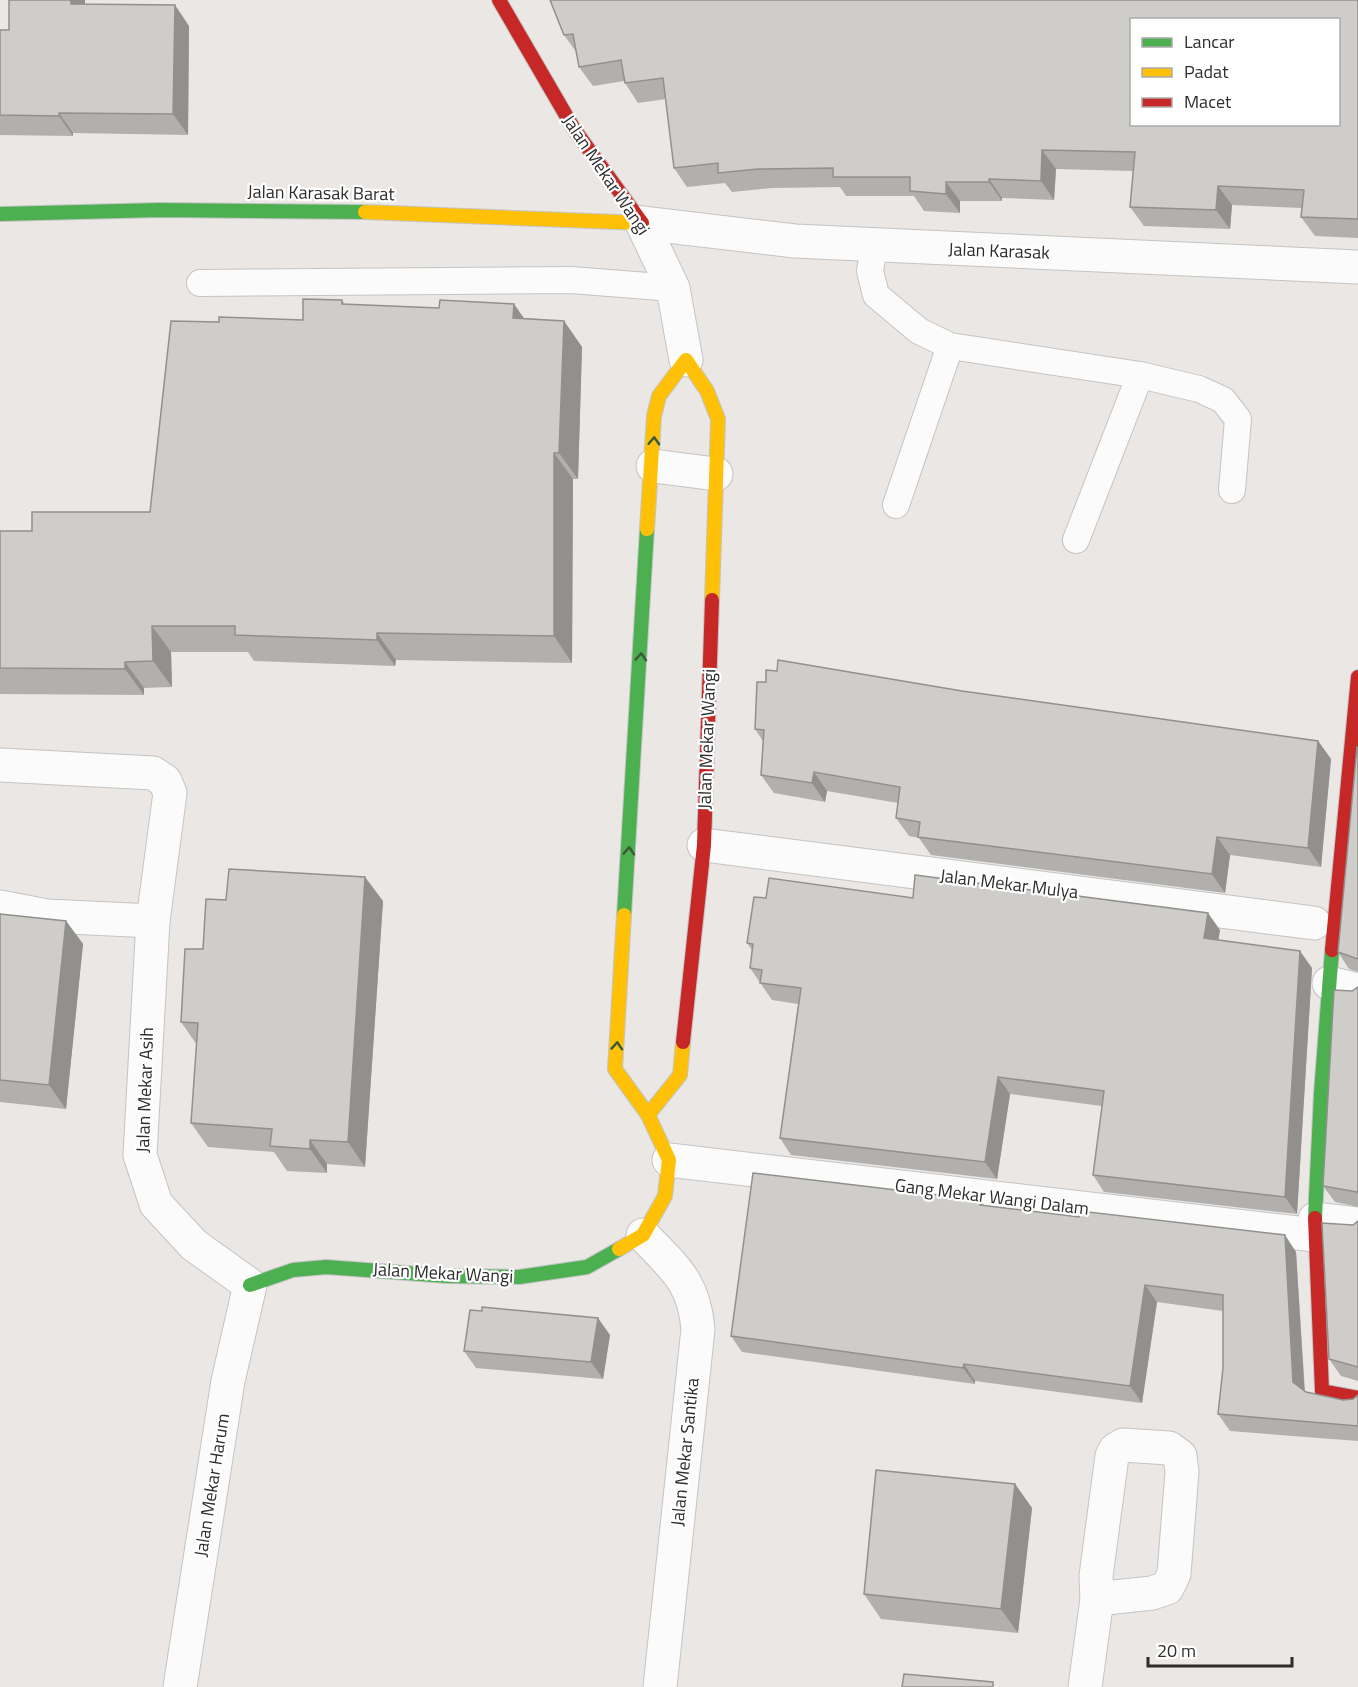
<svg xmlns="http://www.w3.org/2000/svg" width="1358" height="1687" font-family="'Titillium Web',sans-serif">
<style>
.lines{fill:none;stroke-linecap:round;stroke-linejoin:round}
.lane-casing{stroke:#c4c4c4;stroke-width:28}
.street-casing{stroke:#c4c4c4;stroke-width:35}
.fast-casing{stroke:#c4c4c4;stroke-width:16}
.slow-casing{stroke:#c4c4c4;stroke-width:16}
.jam-casing{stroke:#c4c4c4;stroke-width:16}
.lane{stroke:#fcfbfb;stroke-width:26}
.street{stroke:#fcfbfb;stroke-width:33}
.fast{stroke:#4caf50;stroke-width:14}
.slow{stroke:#ffc107;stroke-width:14}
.jam{stroke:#c62828;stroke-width:14}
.wall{fill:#b2b0ae}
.shaded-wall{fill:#91908d}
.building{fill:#cfcdca;stroke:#91908d;stroke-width:1.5;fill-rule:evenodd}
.oneway{stroke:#385a39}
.labels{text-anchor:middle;stroke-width:4.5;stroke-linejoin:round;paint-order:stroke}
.street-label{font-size:18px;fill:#2d2d2d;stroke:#fff}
</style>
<rect width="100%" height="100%" fill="#eae7e4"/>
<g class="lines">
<defs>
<g id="lane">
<path d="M874,246L870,271L876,295L919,331L950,346L1140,375L1199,389L1223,400L1238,419L1232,490"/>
<path d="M200,283L571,280L673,288"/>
<path d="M896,505L950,346"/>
<path d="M1076,540L1140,375"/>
</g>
<g id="street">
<path d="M642,223L795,241L1358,267"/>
<path d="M642,223L673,288L686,360"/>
<path d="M653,466L716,474"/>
<path d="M0,765L153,773L165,781L170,793L153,921L140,1155L156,1204L194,1245L250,1285L228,1381L180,1687"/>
<path d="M704,845L1314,923"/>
<path d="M0,907L47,916L153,921"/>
<path d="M1329,983L1358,990"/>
<path d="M669,1160L1315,1235"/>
<path d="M1315,1219L1358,1224"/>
<path d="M643,1235C674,1268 694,1281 698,1329L660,1687"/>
<path d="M1123,1445L1169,1448L1180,1456L1182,1472L1174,1574L1167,1588L1152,1593L1097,1599L1096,1576L1112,1456L1115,1450Z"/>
<path d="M1085,1687L1097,1599"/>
</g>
<g id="fast">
<path d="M0,214L160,210L365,212"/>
<path d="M624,915L647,529"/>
<path d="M1315,1218L1321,1093L1332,950"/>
<path d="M250,1285L293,1270L326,1267L447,1276L519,1277L587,1267L619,1249"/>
</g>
<g id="slow">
<path d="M365,212L642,223"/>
<path d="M647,529L654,416L659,396L686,360L707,391L718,419L712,600"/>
<path d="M648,1115L680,1075L683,1042"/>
<path d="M619,1249L643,1235L665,1196L669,1160L648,1115L615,1069L624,915"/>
</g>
<g id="jam">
<path d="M499,0L574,129L642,223"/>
<path d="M1332,950L1358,677"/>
<path d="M683,1042L704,845L712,600"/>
<path d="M1315,1218L1322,1391L1358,1398"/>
</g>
</defs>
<!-- lane casing -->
<use href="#lane" class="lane-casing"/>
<!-- street casing -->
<use href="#street" class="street-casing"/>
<!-- fast casing -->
<use href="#fast" class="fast-casing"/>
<!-- slow casing -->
<use href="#slow" class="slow-casing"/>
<!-- jam casing -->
<use href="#jam" class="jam-casing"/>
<!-- lane -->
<use href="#lane" class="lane"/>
<!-- street -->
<use href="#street" class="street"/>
<!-- fast -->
<use href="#fast" class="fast"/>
<!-- slow -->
<use href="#slow" class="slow"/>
<!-- jam -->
<use href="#jam" class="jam"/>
</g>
<!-- wall -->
<g class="wall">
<path d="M85,0V4L189,26L188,135L73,133V136L0,135V30H9Z"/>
<path d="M550,0H1358V238L1315,236L1301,217L1302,208L1232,205L1230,229L1144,226L1130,207L1133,171L1056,169L1054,200L1002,198V201H960V213L924,211L914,196H846L840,187L772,188L732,192L725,183L687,187L674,168L666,99L638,103L625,83L624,81L593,86L579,67L577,53L564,35Z"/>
<path d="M342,300L345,304L564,321L582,347L578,479H573L572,663L396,660L395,666L254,661L248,652H171L172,687L144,688V695L0,694V531H32L150,512L219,322L303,320Z"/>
<path d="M962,691L1318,741L1331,759L1321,867L1230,855L1225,893L931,855L919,838L909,836L896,818L898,803L827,791L825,802L774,793L761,775L763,741L755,729Z"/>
<path d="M1358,748V972L1349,969L1338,952Z"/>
<path d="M766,898H913L1220,930L1218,940L1312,968L1297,1214L1104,1192L1093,1175L1102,1106L1010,1094L997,1179L791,1155L780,1138L798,1004L772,1000L750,968L752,950L747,943Z"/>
<path d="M226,900L383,901L365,1167L327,1164V1173L287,1171L274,1152L208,1147L191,1123L197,1045L181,1022L203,949Z"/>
<path d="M0,914L66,921L83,944L66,1109L0,1102Z"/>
<path d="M1358,987V1207L1335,1202L1323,1186L1352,991Z"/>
<path d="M980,1200L985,1206L1296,1252L1305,1391L1306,1392L1343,1400L1353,1399L1358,1395V1441L1230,1431L1218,1414L1223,1368V1311L1157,1302L1142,1403L975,1381V1384L742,1352L731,1336Z"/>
<path d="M1358,1221V1381L1341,1376L1329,1359L1353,1225Z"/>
<path d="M610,1335L603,1379L476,1368L464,1351Z"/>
<path d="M1015,1484L1032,1508L1018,1633L881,1619L864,1594Z"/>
</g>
<!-- shaded-wall -->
<g class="shaded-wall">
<path d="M71,0H85V24L71,4Z"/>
<path d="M175,5L189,26L188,135L173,114Z"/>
<path d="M59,113L73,133V136L59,116Z"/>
<path d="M1042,150L1056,169L1054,200L1041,181Z"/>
<path d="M989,179L1002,198V201L989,182Z"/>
<path d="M946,182L960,201V213L946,194Z"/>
<path d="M1218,186L1232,205L1230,229L1216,210Z"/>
<path d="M514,304L533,331L513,318Z"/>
<path d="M564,321L582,347L578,479L559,453Z"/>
<path d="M554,453L573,479L572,663L554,636Z"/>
<path d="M152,626L171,652L172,687L153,661Z"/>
<path d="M377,633L396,660L395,666L377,640Z"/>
<path d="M125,662L144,688V695L125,669Z"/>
<path d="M1318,741L1331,759L1321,867L1308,848Z"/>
<path d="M814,772L827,791L825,802L812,783Z"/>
<path d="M1217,837L1230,855L1225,893L1212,874Z"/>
<path d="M365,877L383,901L365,1167L348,1142Z"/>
<path d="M1208,913L1220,930L1216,955L1204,938Z"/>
<path d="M66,921L83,944L66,1109L49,1085Z"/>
<path d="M1300,951L1312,968L1297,1214L1285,1197Z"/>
<path d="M998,1077L1010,1094L997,1179L985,1162Z"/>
<path d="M310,1140L327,1164V1173L310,1149Z"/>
<path d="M1285,1235L1296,1252L1305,1399L1293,1382Z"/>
<path d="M1145,1285L1157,1302L1142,1403L1130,1386Z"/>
<path d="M598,1318L610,1335L603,1379L591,1362Z"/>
<path d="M964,1364L975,1381V1384L963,1368Z"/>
<path d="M1015,1484L1032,1508L1018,1633L1001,1609Z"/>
</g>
<!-- building -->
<g class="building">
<path d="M9,0H71V4L175,5L173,114L59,113V116L0,115V30H9Z"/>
<path d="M550,0H1358V219L1301,217L1304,190L1218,186L1216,210L1130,207L1135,152L1042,150L1041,181L989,179V182H946V194L910,191V177H833V168L758,169L718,173V163L674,168L663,78L625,83L621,60L579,67L573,34L564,35ZM1131,20H1338V124H1131Z"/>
<path d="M303,299L342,300V304L439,308L440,300L514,304L513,318L564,321L559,453H554V636L377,633V640L235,635V626H152L153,661L125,662V669L0,668V531H32V512H150L171,321L219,322V317L303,320Z"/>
<path d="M778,660L962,691L1318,741L1308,848L1217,837L1212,874L918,837L920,822L896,818L900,787L814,772L812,783L761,775L764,730L755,729L757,682H766V670L777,671Z"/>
<path d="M1357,747L1358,748V959L1338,952Z"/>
<path d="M229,869L365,877L348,1142L310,1140V1149L270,1146L272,1129L191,1123L198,1023L181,1022L185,949H203L206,899L226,900Z"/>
<path d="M915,875L1208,913L1204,938L1300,951L1285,1197L1093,1175L1104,1091L998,1077L985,1162L780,1138L801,988L760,983L762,970L750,968L753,944L747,943L754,897L766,898L769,878L913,898Z"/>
<path d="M0,914L66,921L49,1085L0,1080Z"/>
<path d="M1358,987V1193L1357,1192L1323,1186L1334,990L1352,991Z"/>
<path d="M753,1173L980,1200V1205L1079,1217L1080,1211L1285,1235L1293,1382L1306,1392L1343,1400L1353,1399L1358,1395V1426L1218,1414L1223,1368V1295L1145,1285L1130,1386L964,1364L963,1368L731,1336Z"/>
<path d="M1358,1221V1367L1329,1359L1322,1223L1353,1225Z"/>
<path d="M482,1307L598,1318L591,1362L464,1351L470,1310L482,1311Z"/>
<path d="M876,1470L1015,1484L1001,1609L864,1594Z"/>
<path d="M904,1674L993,1682V1687H902Z"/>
</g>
<!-- one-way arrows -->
<defs><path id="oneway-chevron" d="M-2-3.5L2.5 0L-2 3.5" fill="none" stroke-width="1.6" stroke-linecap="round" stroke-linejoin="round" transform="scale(1.5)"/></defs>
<g class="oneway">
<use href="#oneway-chevron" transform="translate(654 441) rotate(-88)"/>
<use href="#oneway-chevron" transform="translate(641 657) rotate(-86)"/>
<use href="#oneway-chevron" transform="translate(629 851) rotate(-86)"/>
<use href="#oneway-chevron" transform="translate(617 1046) rotate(-86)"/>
</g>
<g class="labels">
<!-- street labels -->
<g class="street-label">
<text transform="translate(606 175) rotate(56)" y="6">Jalan Mekar Wangi</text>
<text transform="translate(321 193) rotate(1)" y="6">Jalan Karasak Barat</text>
<text transform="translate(999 251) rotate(2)" y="6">Jalan Karasak</text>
<text transform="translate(707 739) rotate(-88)" y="6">Jalan Mekar Wangi</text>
<text transform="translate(1009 884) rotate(7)" y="6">Jalan Mekar Mulya</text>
<text transform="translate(145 1090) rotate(-88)" y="6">Jalan Mekar Asih</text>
<text transform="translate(992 1197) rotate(7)" y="6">Gang Mekar Wangi Dalam</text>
<text transform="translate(443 1273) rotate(3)" y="6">Jalan Mekar Wangi</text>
<text transform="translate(685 1452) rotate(-84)" y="6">Jalan Mekar Santika</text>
<text transform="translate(212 1485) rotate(-81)" y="6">Jalan Mekar Harum</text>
</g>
</g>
<!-- legend -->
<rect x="1130" y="18" width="210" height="108" fill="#ffffff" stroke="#ababab" stroke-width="1.5"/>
<rect x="1142" y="38" width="30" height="9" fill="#4caf50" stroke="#ababab" stroke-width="1.5"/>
<text x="1184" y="48" font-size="18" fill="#2d2d2d">Lancar</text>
<rect x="1142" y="68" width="30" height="9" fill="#ffc107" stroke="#ababab" stroke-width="1.5"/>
<text x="1184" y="78" font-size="18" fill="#2d2d2d">Padat</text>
<rect x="1142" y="98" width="30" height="9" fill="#c62828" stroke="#ababab" stroke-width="1.5"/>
<text x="1184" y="108" font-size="18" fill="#2d2d2d">Macet</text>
<!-- scale -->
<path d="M1148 1657v9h144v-9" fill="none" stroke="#2d2d2d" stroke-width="3"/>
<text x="1157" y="1657" font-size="18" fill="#2d2d2d" stroke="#ffffff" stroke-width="4.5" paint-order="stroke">20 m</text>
</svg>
